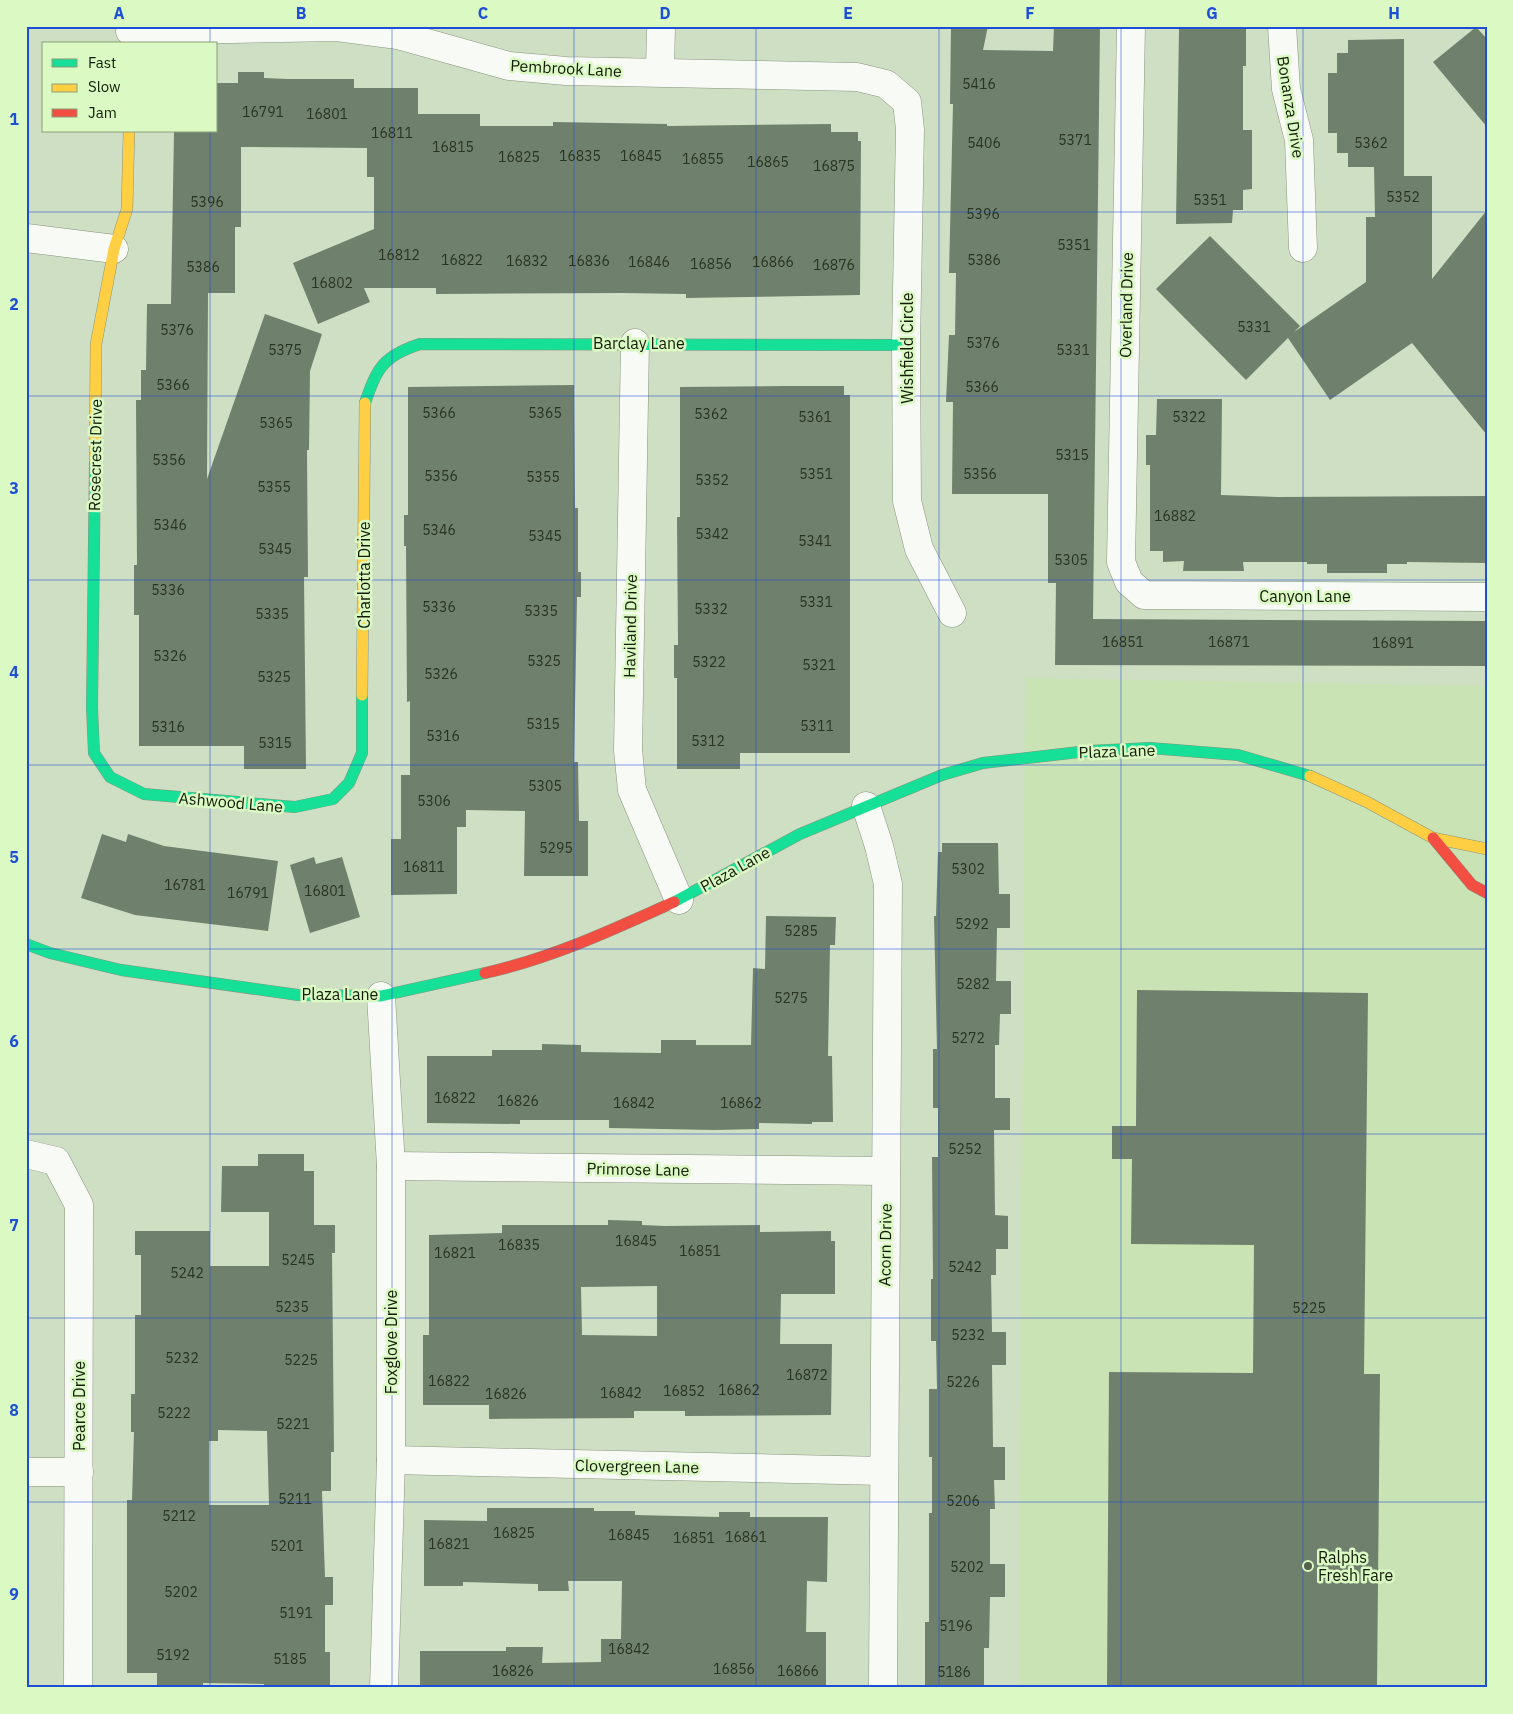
<svg xmlns="http://www.w3.org/2000/svg" width="1513" height="1714" font-family="'IBM Plex Sans',sans-serif">
<style>
.built{fill:#cae3b5}
.building{fill:#6f806d;fill-rule:evenodd}
.lines{fill:none;stroke-linecap:round;stroke-linejoin:round}
.street-casing{stroke:#89947f;stroke-width:29}
.fast-casing{stroke:#89947f;stroke-width:12}
.slow-casing{stroke:#89947f;stroke-width:12}
.jam-casing{stroke:#89947f;stroke-width:12}
.street{stroke:#f8faf6;stroke-width:28}
.fast{stroke:#16e098;stroke-width:11}
.slow{stroke:#ffcf43;stroke-width:11}
.jam{stroke:#f24e42;stroke-width:11}
.grid{fill:none;stroke:#1d4ed8;stroke-width:1;stroke-opacity:0.55}
.poi-dot{fill:#546049;stroke:#dbf9c3;stroke-width:2}
.labels{text-anchor:middle;stroke-width:5;stroke-linejoin:round;paint-order:stroke}
.number-label{font-size:14px;fill:#283420}
.street-label{font-size:16px;fill:#111b07;stroke:#dbf9c3}
.poi-label{font-size:16px;fill:#111b07;stroke:#dbf9c3;text-anchor:start}
.neatline{fill:none;stroke:#1d4ed8;stroke-width:2}
.grid-label{font-size:16px;text-anchor:middle;font-weight:bold;fill:#1d4ed8}
</style>
<rect width="100%" height="100%" fill="#cfdfc3"/>
<!-- built -->
<path class="built" d="M1025,678L1487,686V1688H1019Z"/>
<!-- building -->
<g class="building">
<path d="M951,26H988L983,50L1053,51L1054,26H1100L1093,619L1487,621V666L1055,665L1056,583H1048V494H952L953,402H946L949,335H955L956,273H949L953,104H950Z"/>
<path d="M1221,26H1246V66H1243V130H1252V189L1243,190V210H1233L1232,223L1176,224L1179,29H1221Z"/>
<path d="M1476,27L1487,39V127L1433,62Z"/>
<path d="M1404,39V176H1432V279L1487,210V435L1412,343L1330,400L1288,338L1246,380L1156,289L1210,236L1300,326L1294,332L1366,282V217H1375L1374,167H1348V153H1337V133H1328V73H1337V53H1348V40Z"/>
<path d="M238,72H264V78L288,79H354V88H418V114H480V126H553V122L667,124V126L831,124V132H858V141H861L860,295L686,298V294L623,293L436,294V288H364L370,302L318,324L293,263L374,229V177H367V148L241,147V227H235V293H208L207,479L265,314L322,334L310,371L309,450H307L308,577H304L306,769H244V746H139V615H134V565H137L136,400H141V370H146L147,304H171L174,131H216V83H238Z"/>
<path d="M574,385L575,508H578V572H581V597H577L574,762H578L579,821H588V876H524L525,811L466,810V827H457V894L391,895V839H401V775H410V701L407,702L406,546H404V515H408V387Z"/>
<path d="M787,386H844V395H850V753H740V769H677V678H674V645H678L677,517H680V387Z"/>
<path d="M1157,399H1222L1221,495L1278,497L1486,496L1487,563L1407,562V564H1387V573H1327V564H1307V562H1243L1244,571H1183L1184,561L1163,562V551H1150V465H1146V435H1156Z"/>
<path d="M102,834L126,842L128,834L164,846L278,861L268,931L135,915L81,898Z"/>
<path d="M942,843H998L999,894H1010V928H997L996,981H1011V1014H1000L999,1045H995V1098H1010V1130H994L995,1215L1008,1216V1249H996V1275H991L992,1332H1006V1365H992L993,1447H1005V1480H994L995,1509H990V1564H1005V1597H990L989,1648H984V1688H925V1622H929V1513H932V1457H929V1389H937L936,1341H931V1279H933L932,1157H938V1108H933V1049H937L934,916H936L938,852H942Z"/>
<path d="M314,857L316,864L342,857L360,917L310,933L290,865Z"/>
<path d="M766,916L836,917L835,945H830L828,1056H832L833,1122H812V1124L759,1123V1129L714,1130L609,1128V1120H520V1124L427,1123V1056H492V1050H542V1044L581,1045V1052L661,1053V1040H696V1045H751L753,968L765,969Z"/>
<path d="M1137,990L1368,993L1364,1374H1380L1377,1688H1107L1109,1372L1253,1373L1254,1245L1131,1244L1132,1159H1112V1126H1136Z"/>
<path d="M258,1154H304V1171H314V1225H335V1253H332L334,1452H331V1491H322L325,1577H333V1605H325V1652H330V1686L264,1687V1684L203,1683V1688H157V1673H127V1500H132L134,1432H131V1394H135V1315H141V1255H135V1231H210V1266H269V1212H221L222,1166H258ZM218,1430L267,1431L269,1505H209V1441H218Z"/>
<path d="M608,1220L642,1221V1225L665,1226L760,1225V1232L831,1231V1241H835V1294H781L780,1344H832L831,1415L685,1416V1411H634V1418L489,1419V1405H423V1335H429V1235L502,1233V1225H608ZM657,1286V1336L582,1335L581,1287Z"/>
<path d="M487,1508H594V1511H635V1515L719,1517V1512H750V1517H828L827,1582L807,1581L806,1632H826V1688H420V1651H506V1647H543L542,1663L601,1662V1639H621L622,1581H568L569,1591H538V1584L463,1582V1586H424V1520L487,1521Z"/>
</g>
<g class="lines">
<defs>
<g id="street">
<path d="M1131,26L1121,562L1129,582L1144,595L1487,597"/>
<path d="M1282,26L1286,89L1299,140L1303,248"/>
<path d="M130,31L337,27L398,35L509,66L566,71L857,77L886,84L907,102L910,129L906,345L907,501L919,549L952,613"/>
<path d="M660,72L661,26"/>
<path d="M26,238L114,249"/>
<path d="M635,343L628,750L632,790L679,900"/>
<path d="M866,806L879,846L888,884L883,1688"/>
<path d="M381,996L391,1166V1460L384,1688"/>
<path d="M26,1154L56,1161L79,1205L78,1688"/>
<path d="M391,1166L886,1171"/>
<path d="M391,1460L883,1471"/>
<path d="M26,1472H79"/>
</g>
<g id="fast">
<path d="M365,403C377,368 383,356 420,344L906,345"/>
<path d="M95,460L92,708L94,753L110,777L144,794L295,807L333,799L349,783L362,753V695"/>
<path d="M674,902L800,834L942,775L983,763L1088,751L1150,748L1238,755L1310,776"/>
<path d="M26,944L50,953L121,970L298,995L381,996L485,973"/>
</g>
<g id="slow">
<path d="M95,460L96,344L114,249L127,209L129,131"/>
<path d="M362,695L365,403"/>
<path d="M1310,776L1367,802L1433,838L1487,849"/>
</g>
<g id="jam">
<path d="M1433,838L1472,885L1487,893"/>
<path d="M485,973C552,958 612,930 674,902"/>
</g>
</defs>
<!-- street casing -->
<use href="#street" class="street-casing"/>
<!-- fast casing -->
<use href="#fast" class="fast-casing"/>
<!-- slow casing -->
<use href="#slow" class="slow-casing"/>
<!-- jam casing -->
<use href="#jam" class="jam-casing"/>
<!-- street -->
<use href="#street" class="street"/>
<!-- fast -->
<use href="#fast" class="fast"/>
<!-- slow -->
<use href="#slow" class="slow"/>
<!-- jam -->
<use href="#jam" class="jam"/>
</g>
<!-- grid -->
<path class="grid" d="M210,26V44M392,26V1688M574,26V1688M756,26V1688M939,26V1688M1121,26V1688M1303,26V1688M210,131V1688M26,212H1487M26,396H1487M26,580H1487M26,765H1487M26,949H1487M26,1134H1487M26,1318H1487M26,1502H1487"/>
<!-- markers -->
<circle class="poi-dot" cx="1308" cy="1566" r="5"/>
<g class="labels">
<!-- number labels -->
<g class="number-label">
<text x="979" y="89">5416</text>
<text x="263" y="117">16791</text>
<text x="327" y="119">16801</text>
<text x="392" y="138">16811</text>
<text x="1075" y="145">5371</text>
<text x="984" y="148">5406</text>
<text x="1371" y="148">5362</text>
<text x="453" y="152">16815</text>
<text x="580" y="161">16835</text>
<text x="641" y="161">16845</text>
<text x="519" y="162">16825</text>
<text x="703" y="164">16855</text>
<text x="768" y="167">16865</text>
<text x="834" y="171">16875</text>
<text x="1403" y="202">5352</text>
<text x="1210" y="205">5351</text>
<text x="207" y="207">5396</text>
<text x="983" y="219">5396</text>
<text x="1074" y="250">5351</text>
<text x="399" y="260">16812</text>
<text x="462" y="265">16822</text>
<text x="984" y="265">5386</text>
<text x="527" y="266">16832</text>
<text x="589" y="266">16836</text>
<text x="649" y="267">16846</text>
<text x="773" y="267">16866</text>
<text x="711" y="269">16856</text>
<text x="834" y="270">16876</text>
<text x="203" y="272">5386</text>
<text x="332" y="288">16802</text>
<text x="1254" y="332">5331</text>
<text x="177" y="335">5376</text>
<text x="983" y="348">5376</text>
<text x="285" y="355">5375</text>
<text x="1073" y="355">5331</text>
<text x="173" y="390">5366</text>
<text x="982" y="392">5366</text>
<text x="439" y="418">5366</text>
<text x="545" y="418">5365</text>
<text x="711" y="419">5362</text>
<text x="815" y="422">5361</text>
<text x="1189" y="422">5322</text>
<text x="276" y="428">5365</text>
<text x="1072" y="460">5315</text>
<text x="169" y="465">5356</text>
<text x="816" y="479">5351</text>
<text x="980" y="479">5356</text>
<text x="441" y="481">5356</text>
<text x="543" y="482">5355</text>
<text x="712" y="485">5352</text>
<text x="274" y="492">5355</text>
<text x="1175" y="521">16882</text>
<text x="170" y="530">5346</text>
<text x="439" y="535">5346</text>
<text x="712" y="539">5342</text>
<text x="545" y="541">5345</text>
<text x="815" y="546">5341</text>
<text x="275" y="554">5345</text>
<text x="1071" y="565">5305</text>
<text x="168" y="595">5336</text>
<text x="816" y="607">5331</text>
<text x="439" y="612">5336</text>
<text x="711" y="614">5332</text>
<text x="541" y="616">5335</text>
<text x="272" y="619">5335</text>
<text x="1123" y="647">16851</text>
<text x="1229" y="647">16871</text>
<text x="1393" y="648">16891</text>
<text x="170" y="661">5326</text>
<text x="544" y="666">5325</text>
<text x="709" y="667">5322</text>
<text x="819" y="670">5321</text>
<text x="441" y="679">5326</text>
<text x="274" y="682">5325</text>
<text x="543" y="729">5315</text>
<text x="817" y="731">5311</text>
<text x="168" y="732">5316</text>
<text x="443" y="741">5316</text>
<text x="708" y="746">5312</text>
<text x="275" y="748">5315</text>
<text x="545" y="791">5305</text>
<text x="434" y="806">5306</text>
<text x="556" y="853">5295</text>
<text x="424" y="872">16811</text>
<text x="968" y="874">5302</text>
<text x="185" y="890">16781</text>
<text x="325" y="896">16801</text>
<text x="248" y="898">16791</text>
<text x="972" y="929">5292</text>
<text x="801" y="936">5285</text>
<text x="973" y="989">5282</text>
<text x="791" y="1003">5275</text>
<text x="968" y="1043">5272</text>
<text x="455" y="1103">16822</text>
<text x="518" y="1106">16826</text>
<text x="634" y="1108">16842</text>
<text x="741" y="1108">16862</text>
<text x="965" y="1154">5252</text>
<text x="636" y="1246">16845</text>
<text x="519" y="1250">16835</text>
<text x="700" y="1256">16851</text>
<text x="455" y="1258">16821</text>
<text x="298" y="1265">5245</text>
<text x="965" y="1272">5242</text>
<text x="187" y="1278">5242</text>
<text x="292" y="1312">5235</text>
<text x="1309" y="1313">5225</text>
<text x="968" y="1340">5232</text>
<text x="182" y="1363">5232</text>
<text x="301" y="1365">5225</text>
<text x="807" y="1380">16872</text>
<text x="449" y="1386">16822</text>
<text x="963" y="1387">5226</text>
<text x="739" y="1395">16862</text>
<text x="684" y="1396">16852</text>
<text x="621" y="1398">16842</text>
<text x="506" y="1399">16826</text>
<text x="174" y="1418">5222</text>
<text x="293" y="1429">5221</text>
<text x="295" y="1504">5211</text>
<text x="963" y="1506">5206</text>
<text x="179" y="1521">5212</text>
<text x="514" y="1538">16825</text>
<text x="629" y="1540">16845</text>
<text x="746" y="1542">16861</text>
<text x="694" y="1543">16851</text>
<text x="449" y="1549">16821</text>
<text x="287" y="1551">5201</text>
<text x="967" y="1572">5202</text>
<text x="181" y="1597">5202</text>
<text x="296" y="1618">5191</text>
<text x="956" y="1631">5196</text>
<text x="629" y="1654">16842</text>
<text x="173" y="1660">5192</text>
<text x="290" y="1664">5185</text>
<text x="734" y="1674">16856</text>
<text x="513" y="1676">16826</text>
<text x="798" y="1676">16866</text>
<text x="954" y="1677">5186</text>
</g>
<!-- street labels -->
<g class="street-label">
<text transform="translate(566 68) rotate(3)" y="6">Pembrook Lane</text>
<text transform="translate(1291 107) rotate(81)" y="6">Bonanza Drive</text>
<text transform="translate(1126 305) rotate(-89)" y="6">Overland Drive</text>
<text x="639" y="349">Barclay Lane</text>
<text transform="translate(907 348) rotate(-90)" y="6">Wishfield Circle</text>
<text transform="translate(95 455) rotate(-89)" y="6">Rosecrest Drive</text>
<text transform="translate(364 575) rotate(-90)" y="6">Charlotta Drive</text>
<text x="1305" y="602">Canyon Lane</text>
<text transform="translate(630 626) rotate(-89)" y="6">Haviland Drive</text>
<text transform="translate(1117 751) rotate(-2)" y="6">Plaza Lane</text>
<text transform="translate(231 802) rotate(5)" y="6">Ashwood Lane</text>
<text transform="translate(735 869) rotate(-29)" y="6">Plaza Lane</text>
<text x="340" y="1000">Plaza Lane</text>
<text transform="translate(638 1169) rotate(1)" y="6">Primrose Lane</text>
<text transform="translate(885 1245) rotate(-89)" y="6">Acorn Drive</text>
<text transform="translate(391 1342) rotate(-90)" y="6">Foxglove Drive</text>
<text transform="translate(79 1406) rotate(-90)" y="6">Pearce Drive</text>
<text transform="translate(637 1466) rotate(1)" y="6">Clovergreen Lane</text>
</g>
<!-- poi labels -->
<g class="poi-label">
<text x="1318" y="1563">Ralphs<tspan x="1318" dy="18">Fresh Fare</tspan></text>
</g>
</g>
<!-- border -->
<rect width="1513" height="1714" fill="none" stroke="#dbf9c3" stroke-width="55"/>
<!-- legend -->
<rect x="42" y="42" width="175" height="90" fill="#dbf9c3" stroke="#8aa078"/>
<rect x="52" y="59" width="25" height="8" fill="#16e098" stroke="#8aa078"/>
<text x="88" y="68" font-size="15" fill="#111b07">Fast</text>
<rect x="52" y="84" width="25" height="8" fill="#ffcf43" stroke="#8aa078"/>
<text x="88" y="92" font-size="15" fill="#111b07">Slow</text>
<rect x="52" y="109" width="25" height="8" fill="#f24e42" stroke="#8aa078"/>
<text x="88" y="118" font-size="15" fill="#111b07">Jam</text>
<rect x="28" y="28" width="1458" height="1658" class="neatline"/>
<g class="grid-label">
<text x="119" y="19">A</text>
<text x="301" y="19">B</text>
<text x="483" y="19">C</text>
<text x="665" y="19">D</text>
<text x="848" y="19">E</text>
<text x="1030" y="19">F</text>
<text x="1212" y="19">G</text>
<text x="1394" y="19">H</text>
<text x="14" y="125">1</text>
<text x="14" y="310">2</text>
<text x="14" y="494">3</text>
<text x="14" y="678">4</text>
<text x="14" y="863">5</text>
<text x="14" y="1047">6</text>
<text x="14" y="1231">7</text>
<text x="14" y="1416">8</text>
<text x="14" y="1600">9</text>
</g>
</svg>
